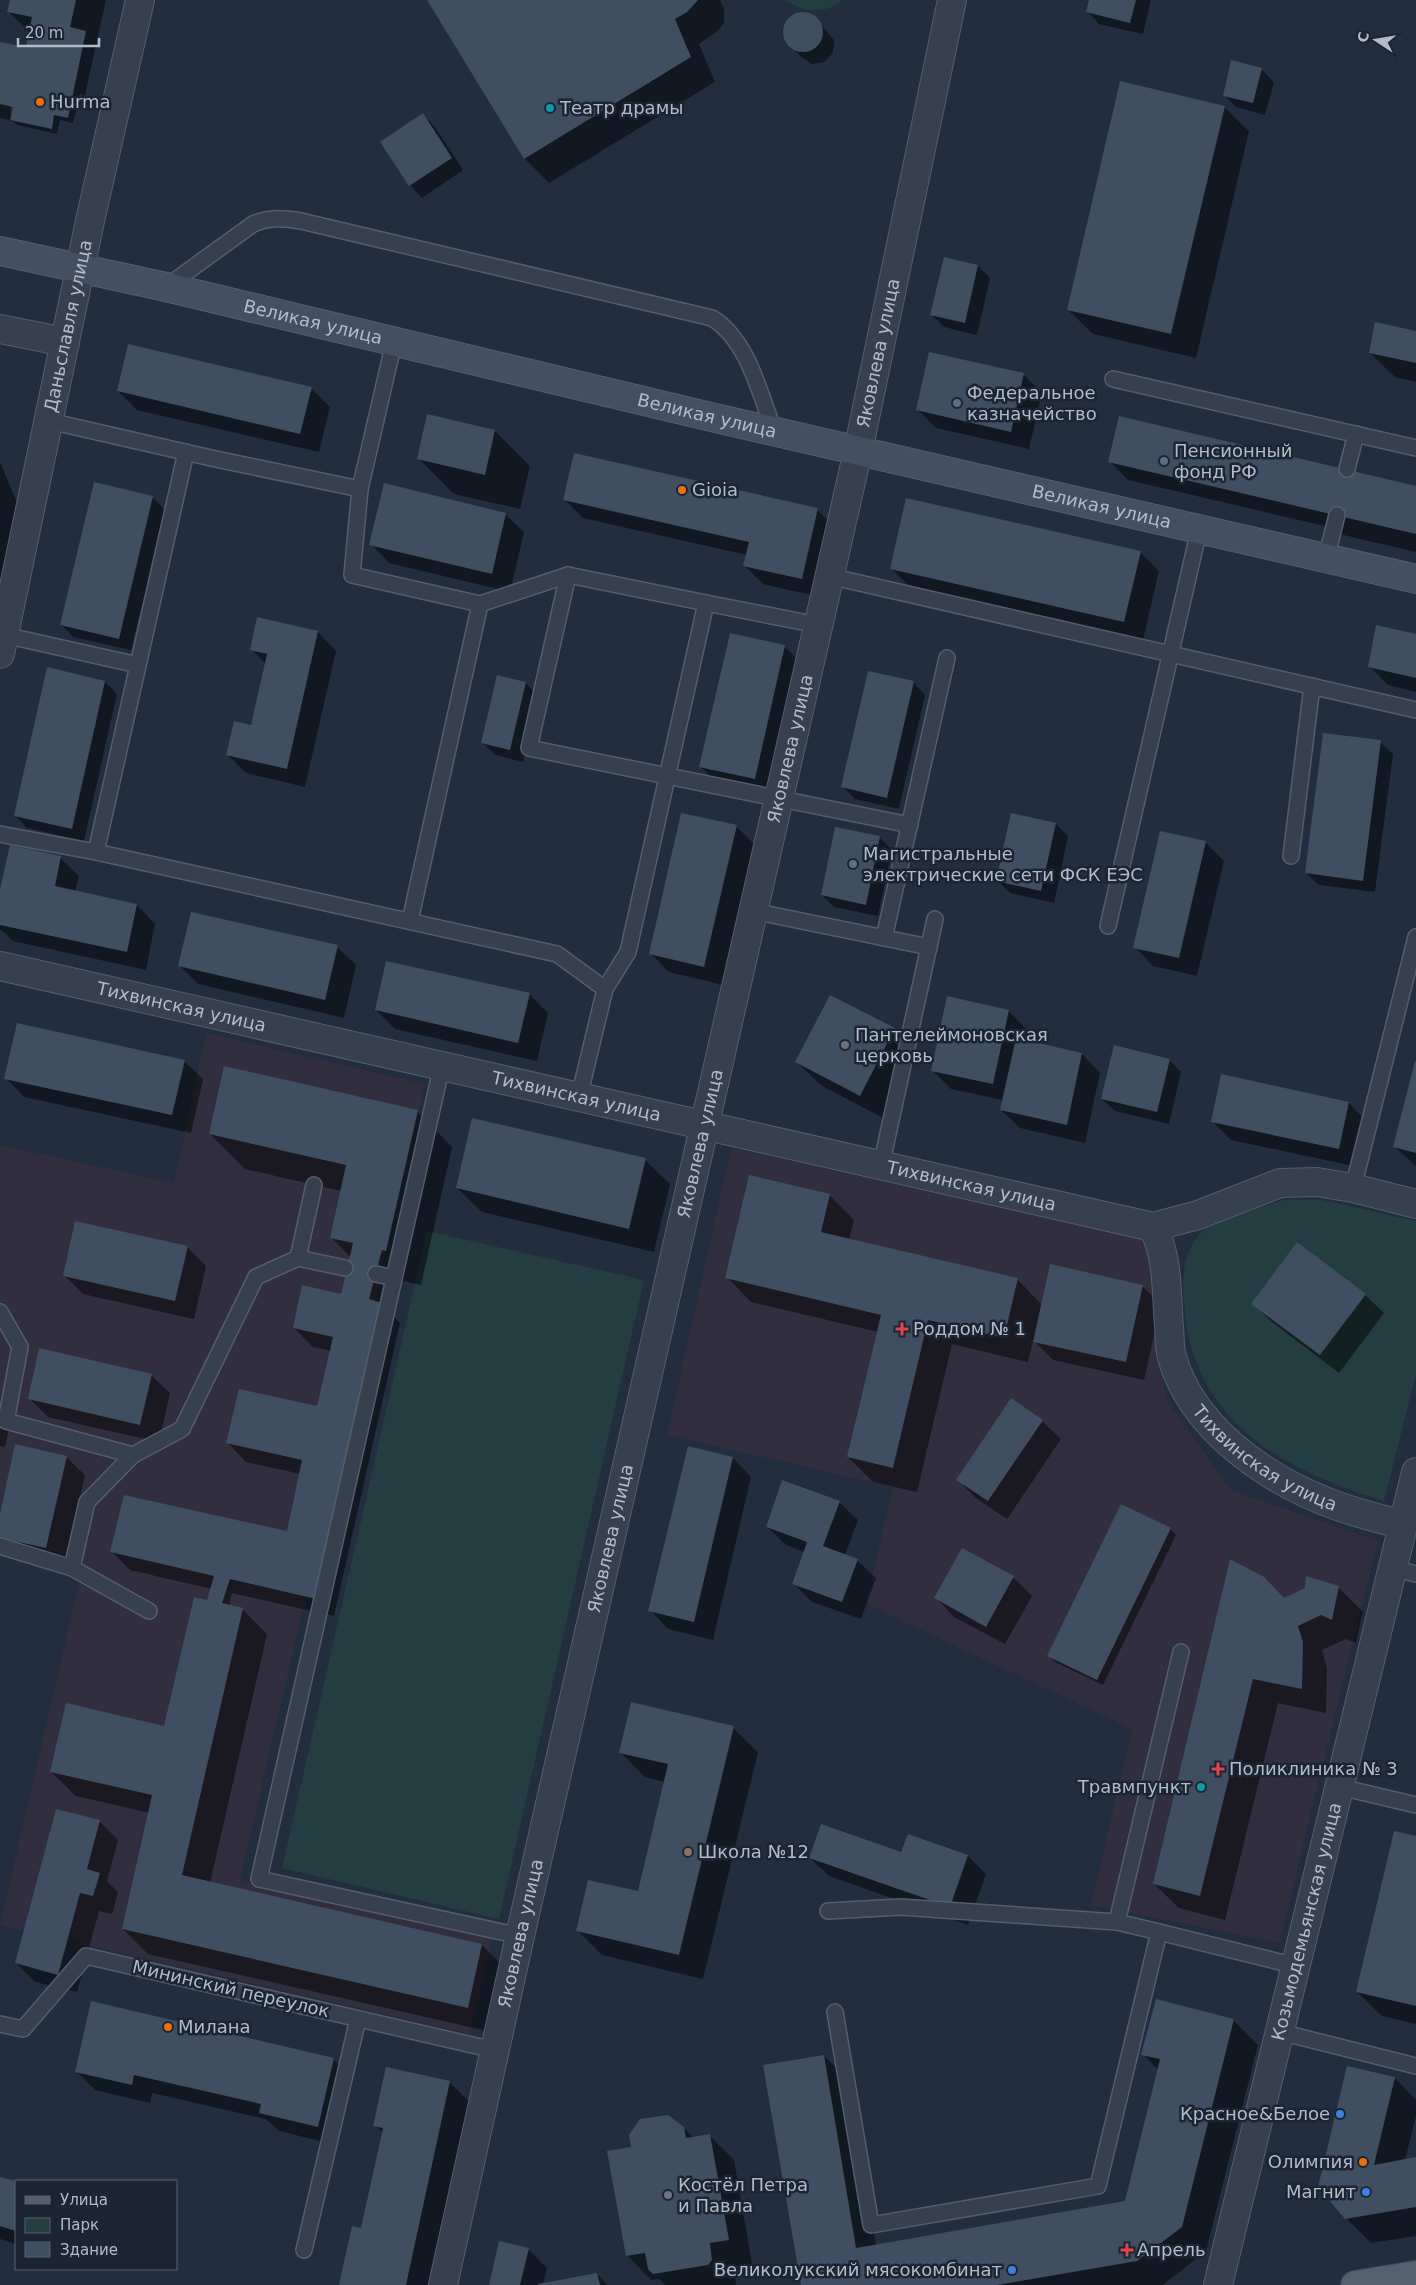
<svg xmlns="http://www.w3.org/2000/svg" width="1416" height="2285" font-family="'DejaVu Sans',sans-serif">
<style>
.medical{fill:#312e3f}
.green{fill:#243d40}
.shadow{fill:#0007;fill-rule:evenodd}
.building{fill:#404e61}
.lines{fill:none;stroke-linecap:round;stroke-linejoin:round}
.service-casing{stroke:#545e6d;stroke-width:18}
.minor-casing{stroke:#545e6d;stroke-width:30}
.tertiary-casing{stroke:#545e6d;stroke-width:30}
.secondary-casing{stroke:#545e6d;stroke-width:30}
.primary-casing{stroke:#3f4958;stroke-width:30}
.service{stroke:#36404f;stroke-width:15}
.minor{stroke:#36404f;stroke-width:28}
.tertiary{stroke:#36404f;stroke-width:28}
.secondary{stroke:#444f62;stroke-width:28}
.primary{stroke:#545f6f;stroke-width:28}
.food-dot{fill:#e8710a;stroke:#1b2534;stroke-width:2}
.culture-dot{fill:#0f9aa8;stroke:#1b2534;stroke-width:2}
.service-dot{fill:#5c6f8a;stroke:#1b2534;stroke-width:2}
.worship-dot{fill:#6b7280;stroke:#1b2534;stroke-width:2}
.health-dot{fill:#e0444e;stroke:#1b2534;stroke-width:2}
.education-dot{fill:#8d6e63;stroke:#1b2534;stroke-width:2}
.shop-dot{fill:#3f7fe0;stroke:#1b2534;stroke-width:2}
.labels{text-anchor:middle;stroke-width:5;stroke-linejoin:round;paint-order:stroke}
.poi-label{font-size:18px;fill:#b2bbca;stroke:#1b2534;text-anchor:start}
.street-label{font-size:18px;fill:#b2bbca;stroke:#1b2534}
</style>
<rect width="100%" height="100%" fill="#222e3f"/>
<!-- medical -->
<g class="medical">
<path d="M206,1033L425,1084L240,1880L493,1938L470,2034L0,1925L84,1561L0,1537V1145L174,1183Z"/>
<path d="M731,1148L1146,1240L1166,1399L1231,1490L1378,1541L1279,1943L1091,1905L1132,1729L866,1604L893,1487L667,1435Z"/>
</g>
<!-- green -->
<g class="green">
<path d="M786,0H842C825,15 805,13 786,0Z"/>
<path d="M1284,1200H1322L1416,1221V1374L1384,1501C1282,1470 1191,1421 1184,1302C1182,1278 1183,1249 1202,1232C1211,1223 1268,1205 1284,1200Z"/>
<path d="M427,1231L644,1280L499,1919L282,1868Z"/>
</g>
<!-- shadow -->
<g class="shadow">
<path d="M11,0H106L85,95L80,94L73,123L60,120L57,134L17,125L13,121L0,118V43L26,49L30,33L9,12ZM20,69L13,113H10Z"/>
<path d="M429,0H720L724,9V22L719,30L699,44L715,82L549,183L525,159Z"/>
<path d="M1090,0H1151L1143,34L1099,24L1087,11Z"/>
<path d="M807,14L818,21L834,40L833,53L824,62L812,64L801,57L789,44L784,34L785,28L791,18L796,15Z"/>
<path d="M1261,69L1274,82L1265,115L1236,107L1224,95Z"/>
<path d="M1224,107L1249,131L1196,358L1093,334L1068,310Z"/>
<path d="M423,115L435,127L463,170L422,198L410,185Z"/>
<path d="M978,266L990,278L977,335L944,327L932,315Z"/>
<path d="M1416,332V382L1395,377L1370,353Z"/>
<path d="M1024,375L1042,393L1029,449L936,428L917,409Z"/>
<path d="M311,388L330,407L319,452L137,410L118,391Z"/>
<path d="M495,431L530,466L520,509L454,494L418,458Z"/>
<path d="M1109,461L1416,487V552L1335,533L1329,527L1128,480Z"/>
<path d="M0,462L19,507L0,589Z"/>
<path d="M153,498L165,510L131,650L73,637L61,624Z"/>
<path d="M565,500L817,510L836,528L820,597L763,584L745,566L747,555L583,518Z"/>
<path d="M505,514L524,532L510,592L389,563L371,544Z"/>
<path d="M1140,552L1159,571L1143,640L910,587L892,569Z"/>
<path d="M318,632L336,651L305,787L246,773L228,755L252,727L266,664L251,649Z"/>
<path d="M1416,635V692L1388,685L1369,666Z"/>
<path d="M785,647L797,659L767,790L713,779L701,767Z"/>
<path d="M498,677L526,683L538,696L523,762L495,755L483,743Z"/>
<path d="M105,682L117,694L84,841L27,828L15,815Z"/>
<path d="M913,682L925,695L899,809L855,799L843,787Z"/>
<path d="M1380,742L1393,754L1375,892L1319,885L1306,873Z"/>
<path d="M1056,824L1068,836L1054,903L1010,893L998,881Z"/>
<path d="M736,826L755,845L723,985L669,972L651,954Z"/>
<path d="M880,838L892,850L878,916L834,907L822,895Z"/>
<path d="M1205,842L1224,861L1197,976L1153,966L1135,947Z"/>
<path d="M60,858L79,876L75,892L137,905L155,924L146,970L13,941L0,929V895Z"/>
<path d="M337,947L356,965L344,1018L198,984L180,966Z"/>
<path d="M529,994L548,1013L537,1061L395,1029L376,1010Z"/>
<path d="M830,996L895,1029L919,1054L885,1119L822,1086L797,1062Z"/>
<path d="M1009,1011L1027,1030L1025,1041L1082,1054L1100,1073L1085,1143L1020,1128L1001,1110L1003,1100L951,1089L932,1070Z"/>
<path d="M1169,1060L1181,1072L1169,1124L1115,1111L1102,1099Z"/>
<path d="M184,1061L203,1079L191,1133L24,1097L6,1078Z"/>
<path d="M1416,1063V1166L1395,1147Z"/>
<path d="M1349,1103L1367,1122L1358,1167L1231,1140L1212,1121Z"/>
<path d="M417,1111L452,1147L421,1285L390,1278L383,1305L400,1323L334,1616L232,1593L229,1606L242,1609L267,1634L210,1883L482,1945L506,1969L492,2032L148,1954L123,1929L150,1813L76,1796L51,1772L165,1727L212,1589L130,1570L112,1552L288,1533L301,1474L246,1462L228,1443L318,1408L331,1351L313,1347L294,1328L342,1295L351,1258L331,1237L341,1191L245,1169L210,1134Z"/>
<path d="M645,1160L670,1184L654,1252L482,1212L457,1188Z"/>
<path d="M830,1196L854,1220L849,1240L1017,1279L1042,1305L1142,1286L1161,1304L1144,1380L1053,1360L1033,1340L1028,1362L952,1344L917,1492L873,1482L848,1457L878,1332L751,1302L727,1277Z"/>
<path d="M187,1247L206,1266L194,1319L83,1294L64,1275Z"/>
<path d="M1365,1295L1384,1313L1339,1373L1272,1322L1253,1304Z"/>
<path d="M151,1375L170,1393L159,1442L48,1417L29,1398Z"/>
<path d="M0,1408L11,1418L5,1447L0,1446Z"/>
<path d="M1042,1421L1061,1439L1007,1519L976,1498L957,1479Z"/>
<path d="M66,1457L85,1475L64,1566L0,1540V1520Z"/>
<path d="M733,1458L751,1477L713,1640L668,1629L650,1610Z"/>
<path d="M839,1502L858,1520L845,1555L857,1560L876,1578L861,1619L812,1602L793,1583L804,1552L786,1545L767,1527Z"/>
<path d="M1170,1529L1176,1535L1103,1685L1055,1662L1049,1656Z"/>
<path d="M963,1550L1013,1577L1032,1596L1005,1644L954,1617L936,1598Z"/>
<path d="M1338,1587L1363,1612L1356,1643L1346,1639L1322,1650L1327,1668L1326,1713L1278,1703L1225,1920L1179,1908L1154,1884L1284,1599Z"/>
<path d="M733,1728L758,1752L703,1979L602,1955L578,1931L639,1893L665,1782L645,1777L620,1752Z"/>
<path d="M99,1821L118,1840L107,1881L118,1892L112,1914L99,1911L77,1992L35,1982L16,1963Z"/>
<path d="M1416,1837V2024L1382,2016L1357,1992Z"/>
<path d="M902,1853L968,1856L986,1874L968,1925L829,1876L810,1858Z"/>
<path d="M1233,2020L1258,2045L1206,2251L1163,2285H802L824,2056L849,2080L876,2245L1126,2202L1158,2070L1143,2054Z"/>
<path d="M333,2059L352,2078L336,2145L279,2131L266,2119L152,2093L150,2103L95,2090L77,2072Z"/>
<path d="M1395,2078L1416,2100V2116L1405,2160L1416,2159V2236L1371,2243L1346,2218Z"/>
<path d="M449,2082L474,2106L435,2285H340L362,2230L383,2133L375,2125Z"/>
<path d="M683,2127L693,2138L709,2135L734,2160L752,2264L734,2267L736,2285H665L659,2279L651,2280L627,2255L632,2148Z"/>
<path d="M0,2178L16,2182V2244L0,2239Z"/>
<path d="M528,2249L547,2268L543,2284L597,2274L608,2285H490Z"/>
</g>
<!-- building -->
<g class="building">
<path d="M10,0H76L70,27L86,31L68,118L54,115L52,129L10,120L13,107L0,104V42L26,47L32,17L7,12Z"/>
<path d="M427,0H698L687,12L675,19L691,57L524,159Z"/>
<path d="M1089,0H1136L1130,23L1086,12Z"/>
<circle cx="803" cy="32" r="20"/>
<path d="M1231,60L1262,68L1253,103L1223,96Z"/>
<path d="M1120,81L1225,106L1171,334L1067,310Z"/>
<path d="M423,113L452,158L409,186L380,142Z"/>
<path d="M944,257L978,265L965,323L930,315Z"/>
<path d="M1375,322L1416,331V363L1369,353Z"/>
<path d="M128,344L312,387L300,434L117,391Z"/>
<path d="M929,352L1024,373L1011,432L916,410Z"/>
<path d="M427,414L495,430L485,475L417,459Z"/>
<path d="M1119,416L1416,486V534L1108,462Z"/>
<path d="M574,453L818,508L802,579L743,566L749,542L563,500Z"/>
<path d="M94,482L153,496L119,639L60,625Z"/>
<path d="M384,483L506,513L492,574L369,545Z"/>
<path d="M906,498L1141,551L1124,622L890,569Z"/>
<path d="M257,617L318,631L287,769L226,755L234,721L251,725L267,654L250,650Z"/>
<path d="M1376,625L1416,634V678L1368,667Z"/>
<path d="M730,633L785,645L755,779L699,767Z"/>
<path d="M47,667L105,681L72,829L14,816Z"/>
<path d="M868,671L914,681L887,798L841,787Z"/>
<path d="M497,675L526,682L510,750L481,743Z"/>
<path d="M1323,733L1381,740L1363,881L1305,873Z"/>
<path d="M681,813L737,825L704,967L649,954Z"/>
<path d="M1011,813L1056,823L1041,891L996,881Z"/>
<path d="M835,827L880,836L866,905L821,895Z"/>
<path d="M1160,831L1206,841L1179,958L1133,948Z"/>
<path d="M10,845L61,856L55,886L137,904L127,952L0,925V889Z"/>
<path d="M191,912L338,945L325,1000L178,966Z"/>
<path d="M386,961L530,993L518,1043L375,1010Z"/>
<path d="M830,995L895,1028L860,1096L795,1062Z"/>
<path d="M947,996L1009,1010L993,1084L931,1071Z"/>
<path d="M17,1023L185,1060L172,1115L4,1079Z"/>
<path d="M1016,1038L1082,1053L1067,1125L1000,1110Z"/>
<path d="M1114,1045L1170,1059L1157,1112L1101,1099Z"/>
<path d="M1415,1061H1416V1153L1393,1147Z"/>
<path d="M224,1066L418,1110L386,1251L382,1250L369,1299L382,1303L316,1599L230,1579L222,1603L243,1608L182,1875L482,1944L468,2008L122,1929L152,1795L50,1772L66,1703L164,1726L194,1597L207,1600L214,1576L110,1552L124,1495L287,1531L302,1460L226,1443L239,1389L317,1406L333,1337L293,1328L302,1285L341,1294L353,1243L330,1238L346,1165L209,1134Z"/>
<path d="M1221,1074L1349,1102L1339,1149L1211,1122Z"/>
<path d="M472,1118L646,1158L629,1229L456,1188Z"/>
<path d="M749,1175L830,1194L821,1232L1018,1278L1004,1338L928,1320L893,1468L847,1457L881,1315L725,1278Z"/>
<path d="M75,1221L188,1246L175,1301L63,1276Z"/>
<path d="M1297,1242L1366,1294L1320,1355L1251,1304Z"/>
<path d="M1050,1264L1143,1285L1126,1362L1033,1342Z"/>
<path d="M39,1348L152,1374L140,1425L28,1399Z"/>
<path d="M1011,1398L1043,1420L988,1501L956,1480Z"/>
<path d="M15,1444L67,1456L46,1548L0,1538V1514Z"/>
<path d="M688,1446L733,1457L694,1622L648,1611Z"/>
<path d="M782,1480L840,1501L823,1546L858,1559L842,1602L792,1584L807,1542L766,1527Z"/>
<path d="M1121,1504L1171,1528L1097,1680L1047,1656Z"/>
<path d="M962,1548L1014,1576L986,1627L934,1598Z"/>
<path d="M1230,1559L1264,1577L1284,1598L1305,1588L1306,1576L1339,1586L1332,1620L1321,1615L1298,1626L1303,1642L1302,1689L1253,1679L1200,1896L1153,1884Z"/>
<path d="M631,1702L734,1726L679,1955L576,1931L588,1880L638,1891L668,1764L619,1753Z"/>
<path d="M56,1809L100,1820L87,1869L100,1873L93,1896L80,1893L58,1975L15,1963Z"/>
<path d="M821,1824L901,1852L908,1834L968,1855L950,1907L809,1858Z"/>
<path d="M1394,1831L1416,1836V2006L1356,1992Z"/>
<path d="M1156,1999L1234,2019L1182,2227L1137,2261L997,2285H801L763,2065L824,2055L856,2248L1125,2201L1160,2059L1141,2055Z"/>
<path d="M91,2001L334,2058L318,2127L259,2113L261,2104L134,2075L132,2085L75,2072Z"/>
<path d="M1347,2066L1395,2077L1374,2165L1416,2157V2207L1345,2219L1318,2187Z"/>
<path d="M386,2067L450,2081L406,2285H339L352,2226L361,2228L383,2128L373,2126Z"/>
<path d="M668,2115L684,2127L686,2138L710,2134L729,2240L710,2243L712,2260L708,2265L653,2274L648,2269L645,2253L626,2256L607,2151L631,2147L629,2135L640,2119Z"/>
<path d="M0,2177L16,2181V2231L0,2226Z"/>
<path d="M499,2241L529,2248L520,2285H489Z"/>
<path d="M597,2273L600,2285H538V2284Z"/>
</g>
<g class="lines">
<defs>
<g id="service">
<path d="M166,287L253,224C269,217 283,218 301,221L712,318C748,340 760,394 774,431"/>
<path d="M394,342L360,489L352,575L480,604L410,921"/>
<path d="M1113,379L1416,448"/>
<path d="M49,421L211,458L360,489"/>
<path d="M186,452L96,852L557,954L605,989L579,1097"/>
<path d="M1347,469L1356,434"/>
<path d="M1326,559L1337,515"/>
<path d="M568,575L529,748L910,825"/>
<path d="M829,576L1416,710"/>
<path d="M480,604L568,575L706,603"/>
<path d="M4,635L138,665"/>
<path d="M0,834L96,852"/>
<path d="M1291,856L1312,686"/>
<path d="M753,911L929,947"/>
<path d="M1108,926L1199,530"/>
<path d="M884,938L947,658"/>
<path d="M605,989L628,952L706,603L818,625"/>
<path d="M442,1065L259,1879L520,1936"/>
<path d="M881,1166L935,919"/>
<path d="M1353,1188L1416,937"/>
<path d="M298,1258L314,1185"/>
<path d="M376,1274L394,1278"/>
<path d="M0,1312L20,1347L6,1421L133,1455"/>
<path d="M0,1546L72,1568"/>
<path d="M1393,1568L1416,1574"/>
<path d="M149,1611L72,1568L87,1502L133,1455L182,1429L256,1277L298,1258L345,1268"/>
<path d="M1340,1787L1416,1805"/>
<path d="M828,1911L901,1907L1117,1922L1159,1932"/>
<path d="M1117,1922L1181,1652"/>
<path d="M835,2012L871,2225L1098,2186L1159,1932L1296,1966"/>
<path d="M0,2024L23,2029L86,1956L494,2050"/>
<path d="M1280,2032L1416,2066"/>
<path d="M304,2250L358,2019"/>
</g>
<g id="minor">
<path d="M0,329L65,342"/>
<path id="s1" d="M858,451L952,0"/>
<path id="s2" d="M0,654L90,221L140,0"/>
<path id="s3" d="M0,966L1153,1227L1198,1215L1280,1183L1317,1182L1353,1188L1416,1204"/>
<path id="s4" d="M1153,1227C1169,1260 1166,1292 1169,1327C1170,1337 1169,1348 1172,1357C1191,1426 1263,1477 1327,1502C1351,1512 1378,1518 1403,1525"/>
</g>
<g id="tertiary">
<path id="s5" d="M443,2285L520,1936L858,451"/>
<path id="s6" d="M1218,2285L1416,1472"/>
</g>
<g id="secondary">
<path id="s7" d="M0,251L166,287L711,417L1416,579"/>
</g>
<path id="primary" d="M1355,2285L1416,2275"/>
</defs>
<!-- service casing -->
<use href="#service" class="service-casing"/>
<!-- minor casing -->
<use href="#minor" class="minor-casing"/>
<!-- tertiary casing -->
<use href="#tertiary" class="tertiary-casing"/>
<!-- secondary casing -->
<use href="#secondary" class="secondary-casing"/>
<!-- primary casing -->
<use href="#primary" class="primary-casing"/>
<!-- service -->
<use href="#service" class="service"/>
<!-- minor -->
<use href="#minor" class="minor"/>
<!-- tertiary -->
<use href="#tertiary" class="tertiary"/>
<!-- secondary -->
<use href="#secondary" class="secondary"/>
<!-- primary -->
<use href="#primary" class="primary"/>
</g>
<!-- markers -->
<g class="food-dot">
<circle cx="40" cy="102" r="5"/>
<circle cx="682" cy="490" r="5"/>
<circle cx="168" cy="2027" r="5"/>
<circle cx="1363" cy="2162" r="5"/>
</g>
<g class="culture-dot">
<circle cx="550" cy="108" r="5"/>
<circle cx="1201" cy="1787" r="5"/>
</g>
<g class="service-dot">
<circle cx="957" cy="403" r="5"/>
<circle cx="1164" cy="461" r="5"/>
<circle cx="853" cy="864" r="5"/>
</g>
<g class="worship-dot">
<circle cx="845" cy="1045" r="5"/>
<circle cx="668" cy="2195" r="5"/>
</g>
<g class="health-dot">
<path d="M899.5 1321.5h5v5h5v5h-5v5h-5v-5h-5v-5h5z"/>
<path d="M1215.5 1761.5h5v5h5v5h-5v5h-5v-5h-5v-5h5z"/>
<path d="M1124.5 2242.5h5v5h5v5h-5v5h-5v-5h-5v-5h5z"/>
</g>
<circle class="education-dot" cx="688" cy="1852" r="5"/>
<g class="shop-dot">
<circle cx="1340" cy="2114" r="5"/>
<circle cx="1366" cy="2192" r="5"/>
<circle cx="1012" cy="2270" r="5"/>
</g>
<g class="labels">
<!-- poi labels -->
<g class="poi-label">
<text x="50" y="108">Hurma</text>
<text x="560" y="114">Театр драмы</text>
<text x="967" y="399">Федеральное<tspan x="967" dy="21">казначейство</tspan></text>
<text x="1174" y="457">Пенсионный<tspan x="1174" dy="21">фонд РФ</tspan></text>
<text x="692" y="496">Gioia</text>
<text x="863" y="860">Магистральные<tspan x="863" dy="21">электрические сети ФСК ЕЭС</tspan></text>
<text x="855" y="1041">Пантелеймоновская<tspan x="855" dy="21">церковь</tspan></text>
<text x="913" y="1335">Роддом № 1</text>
<text x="1229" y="1775">Поликлиника № 3</text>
<text x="1191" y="1793" text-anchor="end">Травмпункт</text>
<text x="698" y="1858">Школа №12</text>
<text x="178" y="2033">Милана</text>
<text x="1330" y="2120" text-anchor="end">Красное&amp;Белое</text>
<text x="1353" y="2168" text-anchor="end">Олимпия</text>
<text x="678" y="2191">Костёл Петра<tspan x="678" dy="21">и Павла</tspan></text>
<text x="1356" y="2198" text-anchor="end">Магнит</text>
<text x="1137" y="2256">Апрель</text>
<text x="1002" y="2276" text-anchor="end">Великолукский мясокомбинат</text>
</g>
<!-- street labels -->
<g class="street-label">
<text dy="6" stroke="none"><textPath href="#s7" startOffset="321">Великая улица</textPath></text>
<text dy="6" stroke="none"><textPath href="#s2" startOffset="335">Даньславля улица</textPath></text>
<text dy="6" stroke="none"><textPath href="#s1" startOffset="100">Яковлева улица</textPath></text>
<text dy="6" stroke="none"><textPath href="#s7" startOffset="726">Великая улица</textPath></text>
<text dy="6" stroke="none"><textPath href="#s7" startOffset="1131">Великая улица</textPath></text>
<text dy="6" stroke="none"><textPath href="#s5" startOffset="1575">Яковлева улица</textPath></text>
<text dy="6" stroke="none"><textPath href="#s3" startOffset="186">Тихвинская улица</textPath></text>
<text dy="6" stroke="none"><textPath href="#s3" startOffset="591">Тихвинская улица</textPath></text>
<text dy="6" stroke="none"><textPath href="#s5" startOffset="1170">Яковлева улица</textPath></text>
<text dy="6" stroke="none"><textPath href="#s3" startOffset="996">Тихвинская улица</textPath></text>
<text dy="6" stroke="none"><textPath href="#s4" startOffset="275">Тихвинская улица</textPath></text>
<text dy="6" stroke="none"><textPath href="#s5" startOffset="765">Яковлева улица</textPath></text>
<text dy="6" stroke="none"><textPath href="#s6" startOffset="374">Козьмодемьянская улица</textPath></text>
<text dy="6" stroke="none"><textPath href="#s5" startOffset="360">Яковлева улица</textPath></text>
<text transform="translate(231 1989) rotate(13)" y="6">Мининский переулок</text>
</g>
</g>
<!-- legend -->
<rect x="15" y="2180" width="162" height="90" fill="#1b2534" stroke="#576170"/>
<rect x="25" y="2196" width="25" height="8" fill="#545f6f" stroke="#576170"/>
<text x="60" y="2205" font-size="15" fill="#b2bbca">Улица</text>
<rect x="25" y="2218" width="25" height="15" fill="#243d40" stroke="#576170"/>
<text x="60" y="2230" font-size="15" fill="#b2bbca">Парк</text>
<rect x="25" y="2242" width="25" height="15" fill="#404e61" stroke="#576170"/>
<text x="60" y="2255" font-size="15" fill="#b2bbca">Здание</text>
<!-- north arrow -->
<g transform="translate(1376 40) rotate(282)" stroke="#1b2534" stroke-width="4" paint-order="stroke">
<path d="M0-4L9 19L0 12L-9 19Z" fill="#b2bbca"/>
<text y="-8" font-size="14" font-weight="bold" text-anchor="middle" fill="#b2bbca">С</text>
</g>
<!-- scale -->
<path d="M18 38v8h81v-8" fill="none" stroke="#b2bbca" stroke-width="2.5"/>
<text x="25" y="38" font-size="15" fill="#b2bbca" stroke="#1b2534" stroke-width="4" paint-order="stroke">20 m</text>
</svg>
